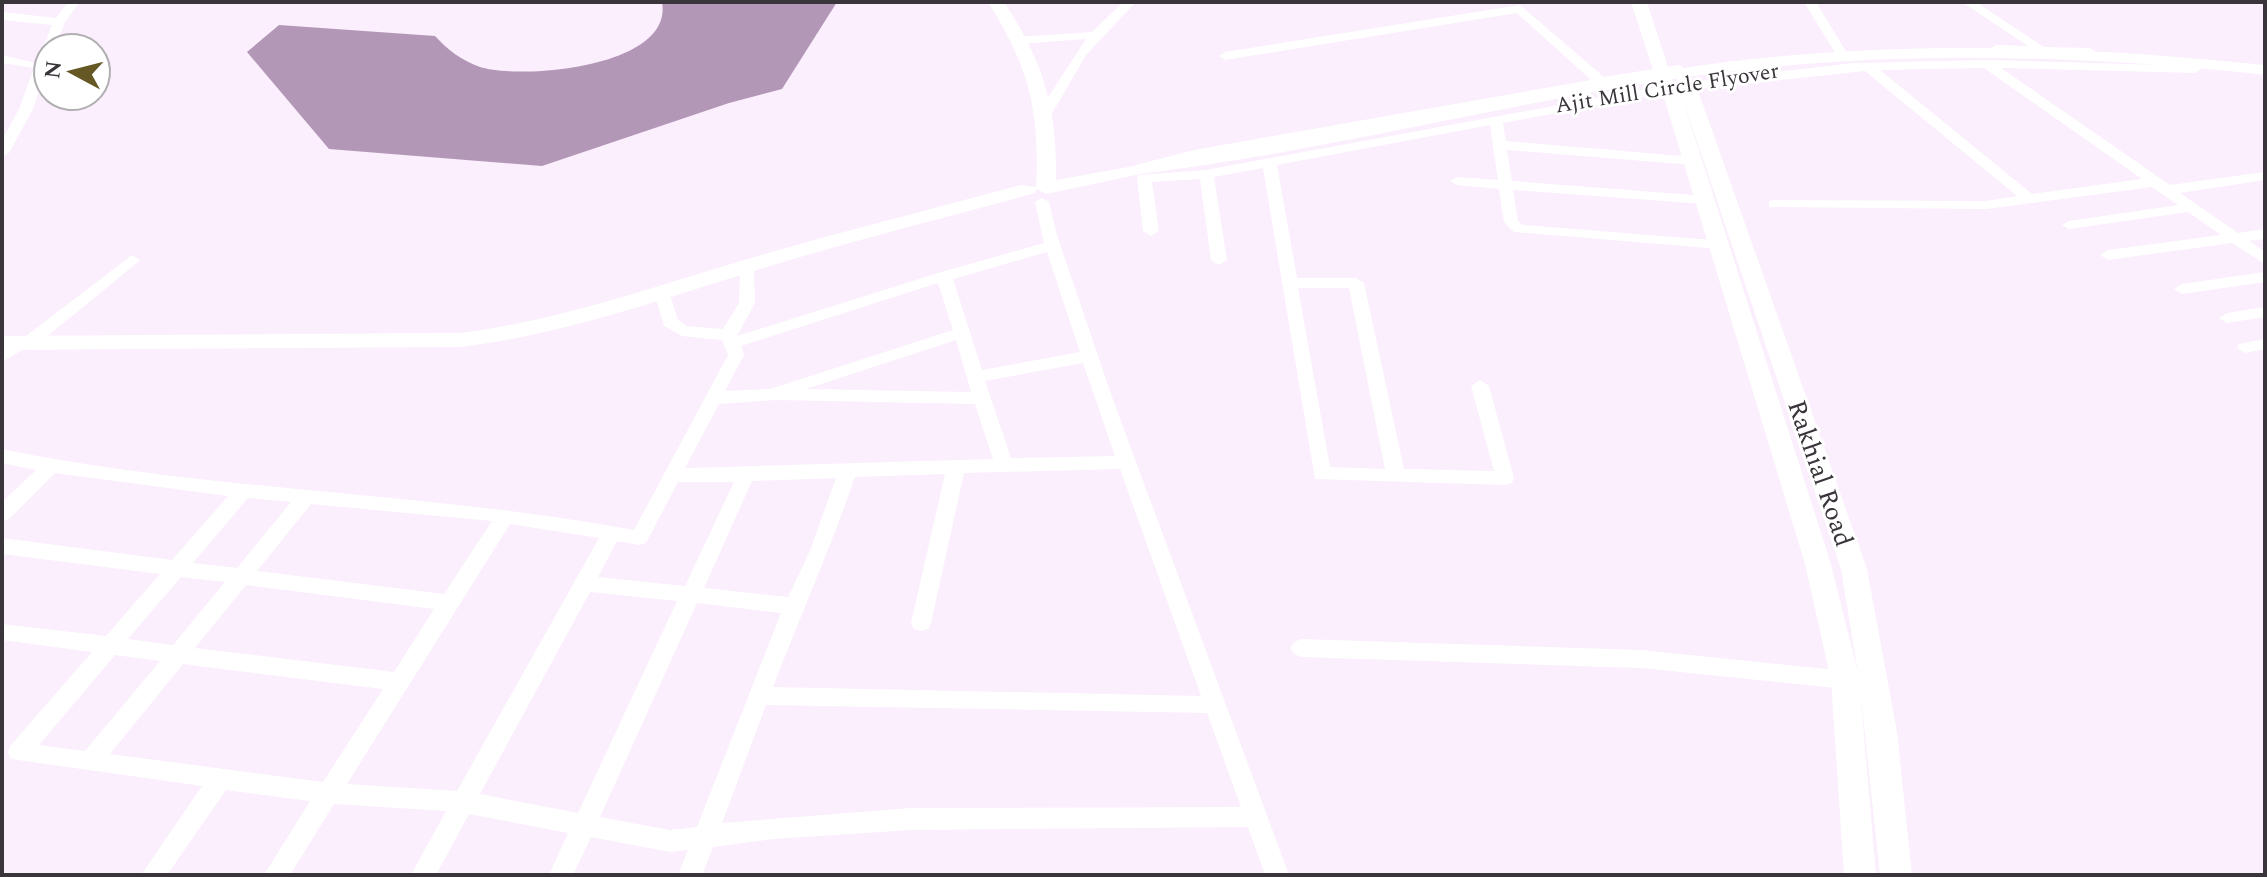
<svg xmlns="http://www.w3.org/2000/svg" width="2267" height="877" font-family="Spectral,serif">
<style>
.water{fill:#b297b6}
.lines{fill:none;stroke-linecap:round;stroke-linejoin:round}
.minor{fill:#fff;fill-rule:evenodd}
.major{fill:#fff;fill-rule:evenodd}
.labels{text-anchor:middle;stroke-width:6;stroke-linejoin:round;paint-order:stroke}
.far-street-label{font-size:22px;fill:#3a343b;stroke:#fff}
.street-label{font-size:26px;fill:#3a343b;stroke:#fff}
</style>
<rect width="100%" height="100%" fill="#fbeefd"/>
<!-- water -->
<path class="water" d="M662,2H837L782,89L729,103L542,166L329,149L247,52L279,25L435,36C449,51 461,60 480,67C522,80 674,67 662,2Z"/>
<g class="lines">
<!-- minor -->
<g class="minor">
<path d="M68,2H80L65,22L55,48H48V51L43,48L52,25L2,20V12L56,18Z"/>
<path d="M1123,2H1136L1086,55L1051,115H1035L1033,112L1041,108L1086,39L1019,44L1015,43V37L1092,32Z"/>
<path d="M1804,2H1816L1847,53L1845,56H1837Z"/>
<path d="M1962,2H1976L2044,47L2090,48L2096,52L2090,56L1992,52L1990,49L1996,45L2028,46Z"/>
<path d="M1520,5L1604,77L1678,65L1682,66L1692,82L1853,63L1987,60L2199,66L2201,69L2195,73L2001,68L2170,185L2265,172V180L2180,193L2238,233L2265,229V239L2249,241L2265,252V264L2232,243L2108,260L2100,255L2108,250L2221,235L2188,212L2069,229L2062,225L2069,221L2178,205L2152,187L1986,209L1769,207V201L1774,200L1986,201L2017,196L1865,71L1670,92L1503,123L1506,141L1693,157L1700,161L1693,165L1507,150L1512,181L1705,196L1712,200L1705,204L1513,190L1518,221L1523,225L1725,241V247L1720,249L1514,232L1504,222L1499,189L1457,185L1450,181L1457,177L1498,180L1490,125L1277,165L1297,278H1356L1364,283L1404,469L1494,471L1471,386L1480,380L1489,386L1514,478L1512,483L1505,485L1315,479L1263,168L1214,177L1227,260L1219,265L1211,260L1200,179L1152,182L1159,231L1151,236L1143,231L1137,178L1139,175L1206,170L1662,86L1657,76L1195,158L1141,172L1134,168L1136,165L1194,150L1591,80L1517,13L1225,60L1219,56L1225,52ZM1984,68L2142,179L2032,194L1880,70ZM1674,73L1679,83L1674,84L1669,74ZM1298,288H1349L1385,469L1330,467Z"/>
<path d="M2,55L47,66L33,109L9,153L2,157V140L19,109L34,68L2,63Z"/>
<path d="M1042,198L1049,202L1057,235L1112,397L1289,875H1265L1248,827L911,830L773,839L713,847L702,875H678L688,850L670,852L591,837L573,875H549L568,833L469,814L436,875H411L446,811L334,804L290,875H264L310,801L226,790L167,875H141L202,786L11,759L8,752L11,745L92,652L2,640V624L106,636L160,574L2,554V538L172,560L228,496L55,473L9,519L2,521V502L36,470L2,463V449C211,492 424,491 634,530L728,355L722,340L682,336L664,326L656,299L658,295H670L678,320L686,326L723,329L739,303L740,274L748,269L754,271L755,303L737,336L938,273L1044,243L1035,202ZM1047,252L1080,352L982,370L953,279ZM938,283L953,330L770,389L725,391L744,355L741,346ZM956,340L971,392L806,389ZM1083,363L1115,456L1011,458L985,381ZM775,400L975,404L993,459L685,468L719,404ZM1120,469L1201,696L773,687C800,617 830,549 855,477L945,474L911,623L914,629L921,631L928,629L931,623L964,473ZM836,478L809,553L788,597L704,588L752,481ZM678,482H734L685,586L598,577L617,541L639,545L646,543ZM248,498L291,502L237,568L193,563ZM311,504L492,521L444,594L257,571ZM510,524L599,538L457,791L347,784ZM181,577L225,582L173,645L128,639ZM246,585L434,609L394,672L195,648ZM590,592L677,601L578,813L480,794ZM697,603L781,613L697,827L670,830L600,817ZM115,655L160,661L85,751L39,745ZM183,664L383,689L323,782L110,754ZM766,705L1207,713L1241,807L911,808L722,823Z"/>
<path d="M132,255L140,260L137,263L33,348L24,349L2,362V348L13,340L22,339Z"/>
<path d="M2265,272V282L2182,294L2174,289L2182,284Z"/>
<path d="M2265,307V317L2227,323L2219,318L2227,313Z"/>
<path d="M2265,339V349L2245,353L2237,348L2239,344Z"/>
<path d="M1301,639L1641,650L1845,671L1853,674L1856,680L1853,686L1845,689L1641,668L1301,657L1294,654L1290,648L1294,642Z"/>
</g>
<!-- major -->
<g class="major">
<path d="M988,2H1004C1044,63 1057,107 1056,180L1654,73L1631,2H1647L1669,70C1866,39 2067,44 2265,65V75C2083,55 1899,50 1717,73C1524,98 1335,150 1141,174L1046,194L1037,189L1035,193C941,219 846,242 754,271C656,301 561,335 460,347L2,350V336L460,333C558,321 649,288 744,260C836,233 929,210 1021,185L1036,187C1040,111 1029,67 988,2Z"/>
<path d="M1687,80L1696,85L1867,569L1897,732L1912,875H1880L1860,688L1876,875H1844L1831,680L1805,564L1661,88L1664,84L1670,83L1679,88L1831,564L1858,673L1841,569L1678,85Z"/>
</g>
</g>
<g class="labels">
<!-- far-street labels -->
<g class="far-street-label">
<text transform="translate(1667 87) rotate(-9)" y="8">Ajit Mill Circle Flyover</text>
</g>
<!-- street labels -->
<g class="street-label">
<text transform="translate(1821 473) rotate(71)" y="9">Rakhial Road</text>
</g>
</g>
<!-- border -->
<rect width="2267" height="877" fill="none" stroke="#3a343b" stroke-width="8"/>
<!-- north arrow -->
<g transform="translate(72 72) rotate(277)"><circle r="38" fill="#ffffff" stroke="#b0aeb1" stroke-width="2"/>
<path d="M0-6L14 30L0 20L-14 30Z" fill="#665825"/>
<text y="-12" font-size="22" font-weight="bold" text-anchor="middle" fill="#3a343b">N</text>
</g>
</svg>
